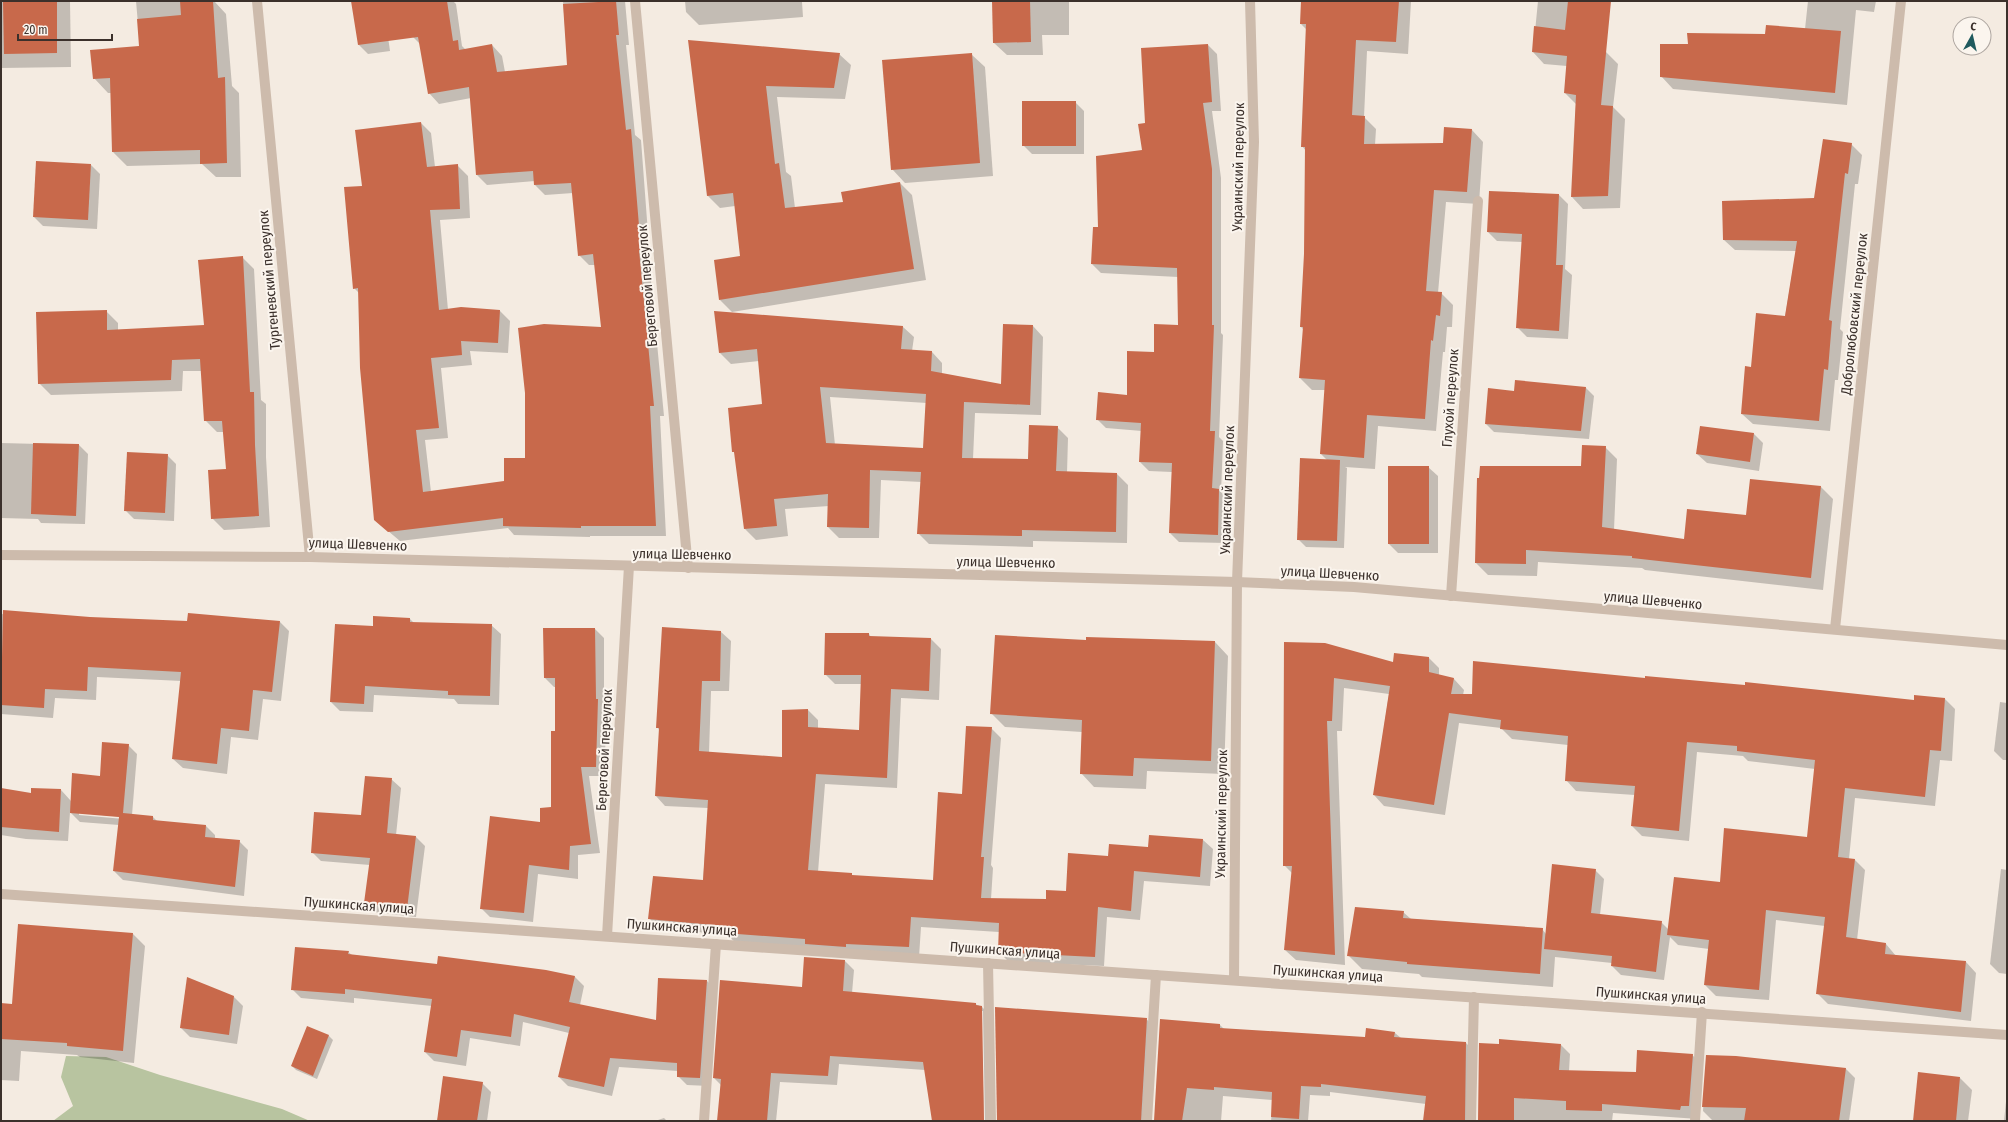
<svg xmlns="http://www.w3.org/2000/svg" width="2008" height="1122" font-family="'Fira Sans Condensed',sans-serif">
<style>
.green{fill:#b8c4a0}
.shadow{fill:#0003;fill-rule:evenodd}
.building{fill:#c8694b;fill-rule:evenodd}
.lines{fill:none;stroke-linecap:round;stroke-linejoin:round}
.minor{stroke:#cdbbac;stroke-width:10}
.tertiary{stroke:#cdbbac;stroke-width:10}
.labels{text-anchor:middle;stroke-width:4;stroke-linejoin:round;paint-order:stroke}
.street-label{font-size:14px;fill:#3b302b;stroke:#fbf5ee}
</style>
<rect width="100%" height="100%" fill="#f4ebe1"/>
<!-- green -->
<path class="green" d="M66,1056L106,1057L160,1075L282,1109L310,1121H53L73,1106L61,1077Z"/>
<!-- shadow -->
<g class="shadow">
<path d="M1,1H70L71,67L1,68Z"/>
<path d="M136,1H214L226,14L232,86L239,93L241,177H216L202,164L127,166L113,152L112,93H108L94,78L140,47Z"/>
<path d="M365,1H376L384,9L390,51L368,54L359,45L353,3Z"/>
<path d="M411,1H453L456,4L462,46L466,50L492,45L502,56L505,72L568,66L563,1H625L629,45H626L635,135L641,140L650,260H649L664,416H660L666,536H590V537L514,535L508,528L400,541L375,520L360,294L354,288L363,187L421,123L431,133L435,167L457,165L468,176L470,218L440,220L448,310L500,311L510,321L508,353L470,351L472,365L441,368L448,438L425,440L431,492L505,482L526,459L602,328L595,265H589L579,255L573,193L545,195L535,185V181L487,185L477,175L471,98L439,104L429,93L421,45L413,37Z"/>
<path d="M685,1H841L802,2L803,17L699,25L686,12Z"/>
<path d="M993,1H1069V35H1042L1043,55H1007L994,43Z"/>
<path d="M1302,1H1411L1408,54L1367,51L1364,117L1376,129L1375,145L1444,144L1472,130L1483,142L1479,204L1446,202L1438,293H1441L1453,305L1452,327H1447L1445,352H1443L1436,431L1378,426L1375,469L1345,467L1347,468L1344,548L1306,547L1298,539L1327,460L1321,454L1326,390H1312L1300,378L1304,330L1301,327L1305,254L1306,151L1302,146L1307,30L1301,24Z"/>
<path d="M1538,1H1594L1606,52L1618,64L1613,107L1625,119L1620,208L1583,209L1572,197L1576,104L1565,93L1567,66L1544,64L1533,52Z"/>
<path d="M1808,1H1876L1874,12L1856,10L1847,105L1673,89L1661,76L1689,45L1805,29Z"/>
<path d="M689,41L839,54L851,65L845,99L777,97L786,172L791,176L795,208L844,203L900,183L912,195L926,280L732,312L720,300L741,257L735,206L720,208L708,196Z"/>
<path d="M1208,45L1217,54L1221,111H1212L1221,178V333L1223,335L1219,437L1223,441L1221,492L1228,499L1227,543L1179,542L1170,533L1172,472L1149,471L1140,462L1142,431L1106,428L1097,419L1128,396L1155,353L1179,326L1178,277L1101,273L1092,264L1094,228H1099L1143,151L1146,124Z"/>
<path d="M971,54L985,67L993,176L905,183L892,169Z"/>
<path d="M1075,102L1084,111V154H1032L1023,145Z"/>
<path d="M1851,144L1862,155L1858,184H1855L1840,329L1843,332L1838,380H1835L1830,431L1753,424L1742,414L1752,368L1785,317L1796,251L1735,250L1724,240L1815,199Z"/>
<path d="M91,165L100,174L97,229L43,226L34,217Z"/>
<path d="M1559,195L1568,204L1565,269L1572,275L1568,339L1527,337L1518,328L1523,242L1497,241L1488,232Z"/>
<path d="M242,257L254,269L261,400L266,404V457L270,527L224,530L212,518L227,470L224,432H217L205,420L202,371H183L182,391L51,395L39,383L106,311L118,323V330L205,326Z"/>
<path d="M715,312L903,327L914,337L912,351L932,352L942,363V374L1002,386L1033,326L1043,337L1041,415L975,413L973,459L1029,460L1057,427L1068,438L1067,473L1117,474L1128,485L1127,543L1033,541V547L929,544L918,533L922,482L881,480L879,538H839L828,527L829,506L785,509L788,536L756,540L745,529L736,454L733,451L763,405L759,361L731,364L720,353ZM830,397L927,403L924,449L835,445Z"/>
<path d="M1586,388L1594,396L1589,439L1494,432L1486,424L1515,392Z"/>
<path d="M1754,434L1763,443L1759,471L1707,463L1697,454Z"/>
<path d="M1,443L79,445L88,454L85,524L41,523L38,519L1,518Z"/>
<path d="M1605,447L1617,459L1614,530L1685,540L1821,487L1833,499L1823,590L1645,570L1642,568L1538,562L1537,576L1488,575L1476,563Z"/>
<path d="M167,455L176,464L174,521L134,519L125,510Z"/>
<path d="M1428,467L1438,476V553H1398L1389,544Z"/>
<path d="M1,614L188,622H280L289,631L281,701L263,699L258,740L231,737L227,774L183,768L173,759L182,681L97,677L96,700L55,698L53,718L1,714Z"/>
<path d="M374,617L410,619L414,623L491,625L501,634L499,705L458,704L454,699L374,695L373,712L340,711L331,702L373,627Z"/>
<path d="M595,629L604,638V707L607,709L604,776H589L600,853L578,855V879L538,874L533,922L490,917L481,908L552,808L556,732V687H554L545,678Z"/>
<path d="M721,632L731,641L729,691H711L709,753L783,758L808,710L818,720V728L860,731L862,684H835L825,674L869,634L871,637L931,639L941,649L939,700L901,698L897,788L825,784L818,872L853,876L934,881L962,795L991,728L1001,738L991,865L993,868L991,899L1047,900L1067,893L1109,857L1149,848L1203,840L1213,849L1210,886L1144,881L1140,920L1107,917L1104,966L1009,962L999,952V932L921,927L919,957L735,942L727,935L659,928L649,918L703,882L708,808L665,806L656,796L660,731L657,727Z"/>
<path d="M1087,641L1215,642L1228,656L1224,774L1147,771L1146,789L1094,787L1081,773L1082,732L1005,727L991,713Z"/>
<path d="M1285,643L1394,663L1429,658L1439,668V675L1454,679L1464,690L1463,695L1646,679L1915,701L1945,699L1955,709L1952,761L1940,760L1935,806L1855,798L1849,859L1855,860L1865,870L1857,940L1886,944L1896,956L1966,962L1976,973L1971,1021L1828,1004L1817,993L1825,926L1776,920L1769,1000L1716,996L1705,985L1709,949L1678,945L1670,937L1664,980L1621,975L1612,966V963L1555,957L1553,987L1422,977L1419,974L1362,969L1349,956L1403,912L1411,919L1542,929L1546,934L1595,870L1604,879L1600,915L1661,922L1669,930L1721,883L1808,838L1815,769L1748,761L1743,756L1697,752L1689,841L1642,836L1632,826L1635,795L1576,791L1566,780L1568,745L1512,739L1501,728L1459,723L1445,815L1384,806L1374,795L1389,694L1344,688L1342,731H1337L1345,965L1296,960L1285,950L1293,874L1284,865Z"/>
<path d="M2000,702L2007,703V760H2003L1994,751Z"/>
<path d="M128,745L137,754L132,815L153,817L158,822L206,826L215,835V839L239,841L248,850L244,896L123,880L114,871L119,825L80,822L70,812L68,841L26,839L1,835V789L32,795L61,790L71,801L101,777ZM79,813L124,817V819L79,815Z"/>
<path d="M391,779L401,788L396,835L416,837L425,846L416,917L374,912L365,903L370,865L321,861L312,852L362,817Z"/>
<path d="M2001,869L2007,870V974L1999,973L1990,964Z"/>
<path d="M19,926L133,934L145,946L134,1063L80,1057L77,1055L21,1051L19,1081L1,1080V1004L13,1005Z"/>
<path d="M348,952L352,955L438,965L546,971L575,977L584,986L580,1005L657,1022L707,981L716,990L709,1086L687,1085L678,1076V1071L619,1067L612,1096L568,1086L559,1077L569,1033L523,1022L520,1046L470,1038L466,1066L434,1061L425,1052L432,1006L354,998V1003L301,998L292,989Z"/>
<path d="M845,961L854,970L852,993L975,1004L982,1007L991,1016L993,1121H985L983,1011H981L984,1121H933L925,1070L839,1064L837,1085L780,1082L776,1121H718L721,1085L714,1078L803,988Z"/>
<path d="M234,997L243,1006L237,1044L190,1037L181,1028Z"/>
<path d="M1146,1019L1156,1028L1150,1121H998Z"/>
<path d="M1220,1025L1224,1029L1366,1038L1395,1033L1401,1038L1466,1043L1475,1052L1474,1121H1424L1426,1104L1330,1092V1096L1310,1095L1308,1121H1271L1273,1100L1223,1096L1221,1121H1155Z"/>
<path d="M308,1028L329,1036L333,1040L317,1079L296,1070L292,1066Z"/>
<path d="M1499,1045H1561L1570,1054L1569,1071L1637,1073L1692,1055L1702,1064L1698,1119L1613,1113L1612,1121H1479Z"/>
<path d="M1707,1056L1846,1069L1855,1078L1849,1121L1712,1120L1703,1111Z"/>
<path d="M1960,1078L1972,1090L1968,1121H1914Z"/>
<path d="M482,1083L491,1092L487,1121H438Z"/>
<path d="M2007,1092V1121H2004Z"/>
<path d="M664,1118L667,1121H655Z"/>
</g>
<!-- building -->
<g class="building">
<path d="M3,1H57V53L4,54Z"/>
<path d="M180,1H213L218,78L225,77L227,163L200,164V150L112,152L110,78L93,79L90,50L139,46L137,19L181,15Z"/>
<path d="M351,1H447L453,41L458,40L459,50L492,44L497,72L567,65L563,4L616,1L619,35H616L626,130L631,129L641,250H639L654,406H650L656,526H581V528L503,526V518L388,532L374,520L360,368L358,288L353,289L344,187L362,186L355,130L421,122L427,167L458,164L460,209L430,210L439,310L461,307L500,310L498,343L461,341L462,355L431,358L439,428L416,430L423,492L504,481V458H525V393L518,328L544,324L601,327L593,254L578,256L571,183L534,185L533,171L476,175L469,87L428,94L418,37L358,45Z"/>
<path d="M992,1H1030L1031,42L993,43Z"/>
<path d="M1301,1H1399L1396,42L1356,40L1352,115L1365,116L1364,144L1443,143L1444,127L1472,129L1467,192L1434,190L1426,291L1442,292L1440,316L1436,315L1433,341L1431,340L1425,419L1367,415L1364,458L1320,454L1325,380L1299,378L1303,327H1300L1304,254L1305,147H1301L1306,24H1300Z"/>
<path d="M1568,1H1611L1601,105L1613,106L1608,196L1571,197L1576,95L1564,93L1567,56L1532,52L1534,26L1565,30Z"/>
<path d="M1766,25L1841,31L1835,93L1660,77V44H1688L1687,33L1765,34Z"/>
<path d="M688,40L840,53L834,88L766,86L775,164L779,163L785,208L843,202L841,192L900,182L914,269L719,300L714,260L740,256L733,193L707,196Z"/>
<path d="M1208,44L1212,102L1203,103L1212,169V325H1214L1210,431H1215L1212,488L1219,489L1218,535L1169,533L1172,463L1139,462L1141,423L1096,420L1098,392L1127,395V351L1154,352V324L1178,325L1177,268L1091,264L1093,227H1098L1096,156L1142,150L1138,124L1145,123L1141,48Z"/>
<path d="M972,53L980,163L891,170L882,60Z"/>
<rect x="1022" y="101" width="54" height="45"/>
<path d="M1823,139L1852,143L1848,174L1845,173L1829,320L1832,321L1828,370L1824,369L1819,421L1741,414L1745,366L1751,367L1756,313L1785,316L1797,241L1723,240L1722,201L1814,198Z"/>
<path d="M36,161L91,164L88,220L33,217Z"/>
<path d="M1489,191L1559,194L1556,265H1563L1559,331L1516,328L1522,234L1487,232Z"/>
<path d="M243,256L250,392H254L255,445L259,516L211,519L208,470L226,469L222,421H204L200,359L172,360L171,380L38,384L36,312L107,310V330L204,325L198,260Z"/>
<path d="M714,311L903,326L901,349L932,351L931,371L1001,384L1003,324L1033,325L1030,405L964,402L962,458L1028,459L1029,425L1058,426L1056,471L1117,473L1116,532L1022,530V536L917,534L921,472L870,470L869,528L827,527L828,494L774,499L777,526L744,529L734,452H732L728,408L762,404L757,349L719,353ZM820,387L926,394L923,448L826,443Z"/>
<path d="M1515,380L1586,387L1581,431L1485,424L1488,388L1514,391Z"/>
<path d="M1700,426L1754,433L1750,462L1696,454Z"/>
<path d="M33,443L79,444L76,516L31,514Z"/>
<path d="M1582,445L1606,446L1602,527L1684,539L1687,509L1746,515L1750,479L1821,486L1811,578L1632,558V556L1526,550V564L1475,563L1477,478H1479L1480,466H1581Z"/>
<path d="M127,452L168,454L165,513L124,511Z"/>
<path d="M1300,458L1340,460L1337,541L1297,540Z"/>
<rect x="1388" y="466" width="41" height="78"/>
<path d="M3,610L90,617L187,621L188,613L280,621L272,692L253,690L249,731L221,728L217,764L172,759L181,672L88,667L87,691L45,689L44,708L1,705Z"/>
<path d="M373,616L410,618V622L492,624L490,696L448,695V691L365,686L364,704L330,702L335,624L373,626Z"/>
<path d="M662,627L721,631L720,681H702L699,751L782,757V710L808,709V727L859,730L861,675H824L825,633H869V636L931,638L929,691L891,689L887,778L816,774L808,870L852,873V875L933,880L938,792L962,794L966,726L992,727L981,857H984L981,898L1046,899V890L1066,891L1068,853L1108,856L1109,844L1148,847L1149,835L1203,839L1200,877L1134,871L1131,911L1098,907L1095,957L998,952L999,923L911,917L909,947L846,944V947L805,944V939L724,933V926L648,919L653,876L703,880L708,800L655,796L659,728H656Z"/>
<path d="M543,628H595L596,699H598L596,767H581L591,844L570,846L569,870L529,865L524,913L480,909L490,816L540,822V808L551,807V731H555V678H544Z"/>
<path d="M995,635L1086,640V637L1215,641L1211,761L1134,758L1133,776L1080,774L1082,720L990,714Z"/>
<path d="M1284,642L1325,643L1393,662L1394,653L1429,657V672L1454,678L1451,694H1472L1473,661L1645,678V676L1745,685V682L1914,700V695L1945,698L1941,751L1930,750L1925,797L1845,788L1838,857L1855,859L1846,937L1886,943L1885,954L1966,961L1961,1012L1816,994L1825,917L1766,910L1759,990L1704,985L1709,940L1667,935L1674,877L1720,882L1724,828L1807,837L1815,760L1737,751V746L1687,742L1679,831L1631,826L1635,786L1565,781L1568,736L1500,729L1501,720L1449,713L1434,805L1373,795L1390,686L1334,678L1332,721H1327L1335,955L1284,950L1292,866H1283Z"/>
<path d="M102,742L129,744L123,813L153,816V820L206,825L205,837L240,840L235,887L113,871L119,817L70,813L72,773L100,776Z"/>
<path d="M365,776L392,778L387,833L416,836L407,909L364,903L370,858L311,853L314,812L361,815Z"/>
<path d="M1,788L31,793V788L61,789L59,832L1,827Z"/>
<path d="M1552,864L1596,869L1591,913L1662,921L1656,972L1611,966L1612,956L1544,949Z"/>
<path d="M1355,907L1404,911L1403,918L1543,928L1540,974L1407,964V962L1347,956Z"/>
<path d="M18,924L133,933L123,1051L67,1046V1043L1,1039V1003L12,1004Z"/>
<path d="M295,947L349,951L348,954L437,964L438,956L546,970L575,976L569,1002L656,1020L658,978L707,980L700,1078L677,1077V1063L610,1058L604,1087L558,1077L570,1027L514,1014L511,1037L461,1030L457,1057L424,1052L432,999L345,989V994L291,990Z"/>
<path d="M804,957L845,960L843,991L976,1003V1005L982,1006L984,1121H932L923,1062L830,1056L828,1076L771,1073L767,1121H717L721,1079L713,1078L720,980L802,987Z"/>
<path d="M187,977L234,996L229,1035L180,1028Z"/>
<path d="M995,1007L1147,1018L1141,1121H997Z"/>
<path d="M1160,1019L1220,1024V1028L1365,1037L1366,1028L1395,1032L1394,1037L1466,1042L1465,1121H1423L1426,1096L1321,1084V1087L1301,1086L1299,1119L1271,1117L1272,1092L1214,1087V1090L1187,1088L1182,1121H1154Z"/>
<path d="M307,1026L329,1035L313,1076L291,1066Z"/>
<path d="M1499,1039L1561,1044L1559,1070L1636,1072L1637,1050L1693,1054L1689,1106H1681L1680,1110L1602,1104V1111L1566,1110V1101L1514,1098V1121H1478L1479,1043L1499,1044Z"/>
<path d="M1706,1055L1736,1056L1846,1068L1839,1121H1744L1746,1108L1702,1107Z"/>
<path d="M1918,1072L1960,1077L1956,1121H1913Z"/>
<path d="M443,1076L483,1082L477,1121H437Z"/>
</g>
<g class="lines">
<!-- minor -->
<g class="minor">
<path d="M257,1L310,557"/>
<path d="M635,1L688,568"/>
<path d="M1451,596L1478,201"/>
<path d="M1835,629L1901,1"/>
<path d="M1,894L2007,1035"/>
<path d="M607,936L629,566"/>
<path d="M988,963L991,1121"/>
<path d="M1234,980L1237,582L1254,142L1250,1"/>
<path d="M704,1121L716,944"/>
<path d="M1147,1121L1156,975"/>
<path d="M1471,1121L1474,997"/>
<path d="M1695,1121L1702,1012"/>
</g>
<!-- tertiary -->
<path class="tertiary" d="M1,555L310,557L1237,582L1354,587L2007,645"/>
</g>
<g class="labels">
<!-- street labels -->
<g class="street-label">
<text transform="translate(1238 167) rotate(-89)" y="5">Украинский переулок</text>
<text transform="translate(269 280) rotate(-95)" y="5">Тургеневский переулок</text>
<text transform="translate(647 286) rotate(-95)" y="5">Береговой переулок</text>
<text transform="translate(1854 314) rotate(-84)" y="5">Добролюбовский переулок</text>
<text transform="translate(1450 398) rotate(-86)" y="5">Глухой переулок</text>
<text transform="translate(1227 490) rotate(-88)" y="5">Украинский переулок</text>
<text transform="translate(358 544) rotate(2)" y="5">улица Шевченко</text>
<text transform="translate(682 554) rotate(1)" y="5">улица Шевченко</text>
<text transform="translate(1006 562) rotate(1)" y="5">улица Шевченко</text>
<text transform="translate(1330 573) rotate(3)" y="5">улица Шевченко</text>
<text transform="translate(1653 600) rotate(5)" y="5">улица Шевченко</text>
<text transform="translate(604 750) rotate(-87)" y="5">Береговой переулок</text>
<text transform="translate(1221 814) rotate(-89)" y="5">Украинский переулок</text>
<text transform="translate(359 905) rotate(4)" y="5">Пушкинская улица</text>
<text transform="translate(682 927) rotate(4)" y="5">Пушкинская улица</text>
<text transform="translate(1005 950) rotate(4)" y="5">Пушкинская улица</text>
<text transform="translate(1328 973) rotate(4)" y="5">Пушкинская улица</text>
<text transform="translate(1651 995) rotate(4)" y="5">Пушкинская улица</text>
</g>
</g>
<!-- border -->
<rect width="2008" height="1122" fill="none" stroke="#3b302b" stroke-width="4"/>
<!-- north arrow -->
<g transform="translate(1972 36) rotate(8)"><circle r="19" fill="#fbf5ee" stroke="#aea6a0"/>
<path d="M0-3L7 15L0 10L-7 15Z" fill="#1f5a5e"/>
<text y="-6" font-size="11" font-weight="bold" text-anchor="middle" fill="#3b302b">С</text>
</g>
<!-- scale -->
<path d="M18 34v6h94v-6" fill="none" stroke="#3b302b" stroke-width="2"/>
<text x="24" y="34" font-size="12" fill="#3b302b" stroke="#fbf5ee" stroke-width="3" paint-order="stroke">20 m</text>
</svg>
